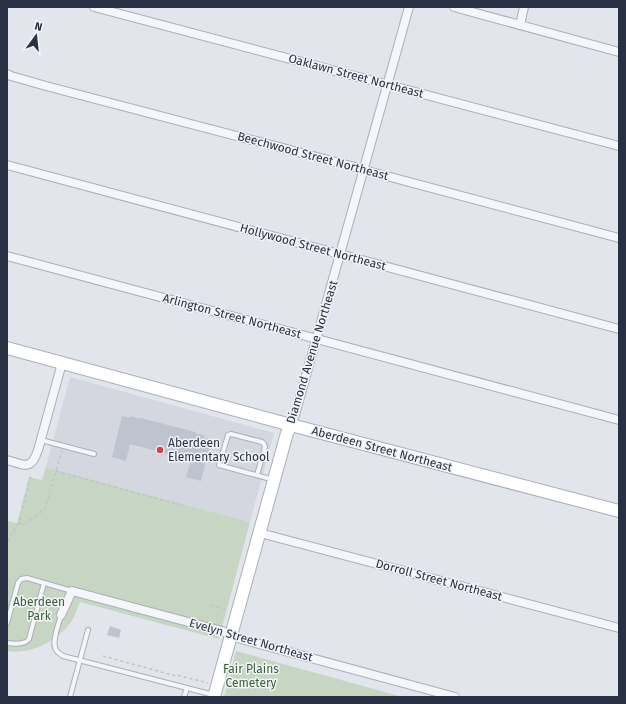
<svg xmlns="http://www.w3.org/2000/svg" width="626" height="704" font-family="'Fira Sans',sans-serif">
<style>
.built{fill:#d4d7e0}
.green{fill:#c6d6c3}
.building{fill:#bfc3ce}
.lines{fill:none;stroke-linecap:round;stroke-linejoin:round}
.lane-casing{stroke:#aaafb9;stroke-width:6}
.street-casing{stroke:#aaafb9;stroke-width:10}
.secondary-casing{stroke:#aaafb9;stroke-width:14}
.path{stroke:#c0c3ca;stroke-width:1.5;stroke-dasharray:3 3;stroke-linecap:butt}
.lane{stroke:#f5f6f9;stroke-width:4}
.street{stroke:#f5f6f9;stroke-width:8}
.secondary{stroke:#fff;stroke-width:12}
.poi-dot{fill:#d54348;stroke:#f2f4f8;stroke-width:1.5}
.labels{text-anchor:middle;stroke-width:3;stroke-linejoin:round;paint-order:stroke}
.street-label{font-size:12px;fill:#293044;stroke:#f2f4f8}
.poi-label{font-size:12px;fill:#293044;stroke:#f2f4f8;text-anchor:start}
.park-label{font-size:12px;fill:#396136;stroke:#f2f4f8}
</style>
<rect width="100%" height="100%" fill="#e2e5eb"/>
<!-- built -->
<path class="built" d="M70,377L274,433L250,522L46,467Z"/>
<!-- green -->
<g class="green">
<path d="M46,467L250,522L219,639L80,602C77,609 75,617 71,622C57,641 31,655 7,651V521L17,523L29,477L42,480Z"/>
<path d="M236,651L403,697H224Z"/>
</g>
<!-- building -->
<g class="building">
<path d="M122,416L130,418V416L141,419V418L195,432V433L205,436L204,438L212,439L201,481L186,477L191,460L163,453V456L156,454L157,451L130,444L126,461L112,457Z"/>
<path d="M110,626L121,630L119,638L107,635Z"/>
</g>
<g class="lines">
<defs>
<g id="lane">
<path d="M41,440L94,454"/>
<path d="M257,475L265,447L264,444L262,442L231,434L228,435L219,465L274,480"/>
<path d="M61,615C59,624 51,642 56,650C57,652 60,654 63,656L214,695"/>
<path d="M7,623L18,583L21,579L27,578L72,591"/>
<path d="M7,643C14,644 25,645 29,639L44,583"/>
<path d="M70,697L88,630"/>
<path d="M184,697L187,688"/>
</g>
<g id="street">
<path d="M94,7L619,146"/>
<path d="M454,7L619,52"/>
<path d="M520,25L524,7"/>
<path d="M7,74L11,76L46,86L355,167L364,170L619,238"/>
<path d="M7,165L619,329"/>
<path d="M7,256L619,420"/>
<path d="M291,425L295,415L409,7"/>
<path d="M7,460C25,465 31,471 38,450L62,363"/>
<path d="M260,533L619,628"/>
<path d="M61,615L72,591L222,631L241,639L455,697"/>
</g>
<g id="secondary">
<path d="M7,348L291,425L619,511"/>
<path d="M214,697L287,433L291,425"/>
</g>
</defs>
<!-- lane casing -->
<use href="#lane" class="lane-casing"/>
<!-- street casing -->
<use href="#street" class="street-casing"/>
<!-- secondary casing -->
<use href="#secondary" class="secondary-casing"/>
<!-- path -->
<g class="path">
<path d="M56,471L184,506"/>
<path d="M19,523L25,524L45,509L62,450"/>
<path d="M7,547L11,534L19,523L30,479L32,476"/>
<path d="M7,580L13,582"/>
<path d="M211,605L228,610"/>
<path d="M103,656L176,676L177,675L208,683"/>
</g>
<!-- lane -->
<use href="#lane" class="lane"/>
<!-- street -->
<use href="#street" class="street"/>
<!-- secondary -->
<use href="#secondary" class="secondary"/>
</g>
<!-- markers -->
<circle class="poi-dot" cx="160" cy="450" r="4"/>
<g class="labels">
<!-- street labels -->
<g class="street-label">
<text transform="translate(356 76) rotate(15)" y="4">Oaklawn Street Northeast</text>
<text transform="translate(313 156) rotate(15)" y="4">Beechwood Street Northeast</text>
<text transform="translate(313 247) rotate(15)" y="4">Hollywood Street Northeast</text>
<text transform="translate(232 316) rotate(15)" y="4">Arlington Street Northeast</text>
<text transform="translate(312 352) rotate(-73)" y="4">Diamond Avenue Northeast</text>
<text transform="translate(382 449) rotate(15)" y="4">Aberdeen Street Northeast</text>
<text transform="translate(439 580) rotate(15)" y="4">Dorroll Street Northeast</text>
<text transform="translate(251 640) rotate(16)" y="4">Evelyn Street Northeast</text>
</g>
<!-- poi labels -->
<g class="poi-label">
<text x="168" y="447">Aberdeen<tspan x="168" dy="14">Elementary School</tspan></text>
</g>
<!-- park labels -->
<g class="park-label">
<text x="39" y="606">Aberdeen<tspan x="39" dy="14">Park</tspan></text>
<text x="251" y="673">Fair Plains<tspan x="251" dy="14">Cemetery</tspan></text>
</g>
</g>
<!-- border -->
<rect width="626" height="704" fill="none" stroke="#293044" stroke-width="16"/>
<!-- north arrow -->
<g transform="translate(36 36) rotate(15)" stroke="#f2f4f8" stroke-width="3" paint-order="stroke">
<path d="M0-3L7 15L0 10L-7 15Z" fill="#293044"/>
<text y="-6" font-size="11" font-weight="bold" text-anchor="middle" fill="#293044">N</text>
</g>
</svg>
